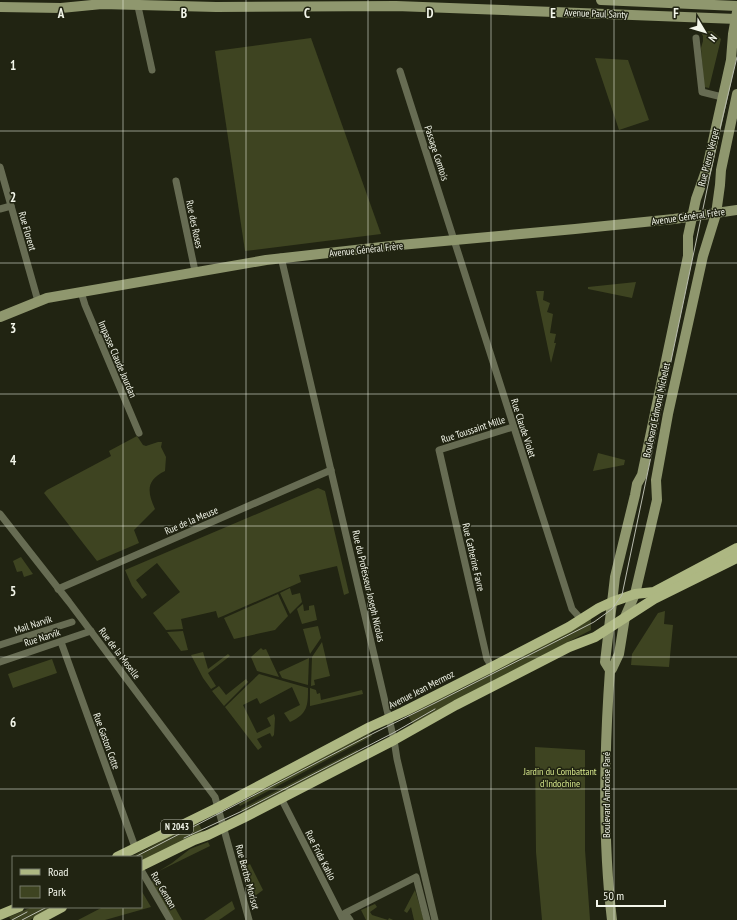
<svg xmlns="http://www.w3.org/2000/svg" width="737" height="920" font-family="'PT Sans Narrow',sans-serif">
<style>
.green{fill:#3e4421}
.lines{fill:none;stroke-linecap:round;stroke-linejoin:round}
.street{stroke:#676c53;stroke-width:7}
.secondary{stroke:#8f976e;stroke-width:10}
.primary{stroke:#adb782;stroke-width:10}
.tram{stroke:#b9bcaf;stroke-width:1}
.grid{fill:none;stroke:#f3f6ea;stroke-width:1;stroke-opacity:0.55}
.labels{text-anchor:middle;stroke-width:3;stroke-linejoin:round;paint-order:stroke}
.shield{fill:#212412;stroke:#b4b7a9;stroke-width:1}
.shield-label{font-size:9px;font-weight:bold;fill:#f3f6ea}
.street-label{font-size:10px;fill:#f3f6ea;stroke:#212412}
.park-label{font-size:10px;fill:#d5e68b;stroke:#212412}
.grid-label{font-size:13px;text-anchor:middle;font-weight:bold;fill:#f3f6ea;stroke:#212412;stroke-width:3;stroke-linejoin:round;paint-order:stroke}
</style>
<rect width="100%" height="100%" fill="#212412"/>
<!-- green -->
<g class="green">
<path d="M700,31H712L721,39L709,88L704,87L701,48L703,41V36Z"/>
<path d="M311,38L381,234L245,251L215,51Z"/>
<path d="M595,58L628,60L649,120L619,130Z"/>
<path d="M636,282L632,298L588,289V287Z"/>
<path d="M536,291H544L543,300L550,303L547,312L553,314L550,333L556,334L554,343H556L551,363Z"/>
<path d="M137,436L143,445L146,446L158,442H162L161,447L166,457L165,471C146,480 147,492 155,509L134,530L139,543L97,561L44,493L47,490L111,456L109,451Z"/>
<path d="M598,453L625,460L624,465L593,471Z"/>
<path d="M318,488L325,491L349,593L344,595L337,566L299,575L301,582L223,616L218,618L216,611L181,619L183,629L166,630L153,613L180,592L157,563L136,580L147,595L142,599L132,586L125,570Z"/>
<path d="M21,557L33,574L24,577L22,571L17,572L13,561Z"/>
<path d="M290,588L292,595L300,593L302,602L290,614L280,593Z"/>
<path d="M278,594L288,616L275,630L234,639L224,618Z"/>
<path d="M303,604L304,611L309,610V606L314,605L317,620L302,624L297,609Z"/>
<path d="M665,611L664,624L673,625L669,667L631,665L632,654L658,613Z"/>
<path d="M591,618V630L439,709L413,724L407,714L464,687L571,631Z"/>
<path d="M318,626L321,638L310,654L303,629Z"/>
<path d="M183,631L188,650L181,651L167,632Z"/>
<path d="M322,642L330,676L314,680L315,685L311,686L312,657Z"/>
<path d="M261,648L263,650L266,649L279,677L257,671L251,657Z"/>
<path d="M203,652L208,669L228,654L230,656L208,673L216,686L211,689L203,678L191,655Z"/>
<path d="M309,658L308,685L282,678L279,672Z"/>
<path d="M52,659L57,673L13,688L8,674Z"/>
<path d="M259,674L308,688C308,705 308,714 290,722L284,713L300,705L292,687L260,704L257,698L243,705L257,733L271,726L267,718L274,714L275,718L274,735L272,737L270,733L257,739L262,747L258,750L225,707Z"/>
<path d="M246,679L248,682L224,706L212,691L219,686L226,695Z"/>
<path d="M310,688L316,690L317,694L320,693L321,700L362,690L363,694L310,706Z"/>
<path d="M370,733L372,736L240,806L239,804L253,797L252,796L238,803L237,802Z"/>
<path d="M374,741L357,750L358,752L376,744L243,812L241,809Z"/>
<path d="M535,747L585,750V850L590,920H542L536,852Z"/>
<path d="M198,822L203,832L141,861V857H131Z"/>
<path d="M208,842L210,846L159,871L172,863L190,849Z"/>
<path d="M250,864L263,890L255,896L246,866Z"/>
<path d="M158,878L182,920H173L151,882Z"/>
<path d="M141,890L151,907L105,920H78L103,907H141Z"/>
<path d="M415,890L424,920H414L411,907L407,913L404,911Z"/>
<path d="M232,901L235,909L219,920H204Z"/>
<path d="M375,904L377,907L370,912L372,915L388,920L389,918L393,920H366L361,910Z"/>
<path d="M32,907H52L30,920H11L9,917Z"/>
</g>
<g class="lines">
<!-- street -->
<g class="street">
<path d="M137,2L152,70"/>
<path d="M696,38L702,92L722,97"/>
<path d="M400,71L572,609L581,619"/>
<path d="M0,167L38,301"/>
<path d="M176,181L195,271"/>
<path d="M0,209L11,206"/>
<path d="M281,257L394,740L397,759L435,920"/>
<path d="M81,292L85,305L139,433"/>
<path d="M0,514L69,602L215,797L249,920"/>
<path d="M58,589L331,470"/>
<path d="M61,642L135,847"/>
<path d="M0,645L72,622"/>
<path d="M0,662L91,631"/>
<path d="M492,667L487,659L439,450L513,427"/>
<path d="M281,798L343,920"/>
<path d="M141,870L170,920"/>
<path d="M350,920L345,913L416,877L427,920"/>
</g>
<!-- secondary -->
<g class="secondary">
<path d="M601,0L737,6"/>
<path d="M0,7L61,8L102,4L216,7L396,6L737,19"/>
<path d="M0,317L47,298L266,260L400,245L575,229L674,219L737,210"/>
<path d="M610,670L612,669L619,654L625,617L635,594L657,500L656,480L668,414L703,256L716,214L720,185L721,170L737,94"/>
<path d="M612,920C602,837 604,754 610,670L605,662L615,577L635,495L637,484L642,475L688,256V236L696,199L707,168L731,60L733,34L737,12"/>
</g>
<!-- primary -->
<g class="primary">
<path d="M117,857L219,807L370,727L403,712L492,667L569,627L599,608L612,602L635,594L654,592L737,548"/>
<path d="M141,866L194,840L208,835L243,818L394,740L456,705L569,647L595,637L654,599L737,558"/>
<path d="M0,915L19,907"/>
<path d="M38,920L62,907"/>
</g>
<!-- tram -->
<g class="tram">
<path d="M184,838L240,812L393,733L435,709"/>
<path d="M135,857L374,733L435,703L594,622L612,609L622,595L718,137L737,57"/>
<path d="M12,920L27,912"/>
<path d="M22,920L47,907"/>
</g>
</g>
<!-- grid -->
<path class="grid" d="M123,0V857M246,0V920M368,0V920M491,0V920M614,0V920M0,131H737M0,263H737M0,394H737M0,526H737M0,657H737M0,789H737M123,907V920"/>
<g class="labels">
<!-- shield labels -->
<rect class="shield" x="161" y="820" width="32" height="14" rx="3"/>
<g class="shield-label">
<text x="177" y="830">N 2043</text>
</g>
<!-- street labels -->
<g class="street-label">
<text transform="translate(596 13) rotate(2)" y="4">Avenue Paul Santy</text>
<text transform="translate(437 153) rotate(72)" y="4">Passage Comtois</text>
<text transform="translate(708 157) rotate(-76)" y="4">Rue Pierre Verger</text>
<text transform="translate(688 216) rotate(-8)" y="4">Avenue Général Frère</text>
<text transform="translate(195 224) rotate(78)" y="4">Rue des Roses</text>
<text transform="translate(28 231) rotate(74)" y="4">Rue Florent</text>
<text transform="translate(366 249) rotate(-6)" y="4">Avenue Général Frère</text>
<text transform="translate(118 359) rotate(67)" y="4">Impasse Claude Jourdan</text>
<text transform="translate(656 410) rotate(-78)" y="4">Boulevard Edmond Michelet</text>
<text transform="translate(524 428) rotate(72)" y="4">Rue Claude Violet</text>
<text transform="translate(473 429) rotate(-18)" y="4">Rue Toussaint Mille</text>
<text transform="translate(191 520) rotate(-23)" y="4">Rue de la Meuse</text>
<text transform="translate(474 557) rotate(77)" y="4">Rue Catherine Favre</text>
<text transform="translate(369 586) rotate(77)" y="4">Rue du Professeur Joseph Nicolas</text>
<text transform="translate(33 624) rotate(-18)" y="4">Mail Narvik</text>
<text transform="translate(42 637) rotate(-18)" y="4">Rue Narvik</text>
<text transform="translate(120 653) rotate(53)" y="4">Rue de la Moselle</text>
<text transform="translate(421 689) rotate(-27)" y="4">Avenue Jean Mermoz</text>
<text transform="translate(107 741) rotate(70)" y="4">Rue Gaston Cotte</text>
<text transform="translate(606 795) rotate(-90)" y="4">Boulevard Ambroise Paré</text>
<text transform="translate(321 855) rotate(63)" y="4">Rue Frida Kahlo</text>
<text transform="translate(248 877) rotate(75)" y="4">Rue Berthe Morisot</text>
<text transform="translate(164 890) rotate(60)" y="4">Rue Genton</text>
</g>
<!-- park labels -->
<g class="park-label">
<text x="560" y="775">Jardin du Combattant<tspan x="560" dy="12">d'Indochine</tspan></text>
</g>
</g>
<g class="grid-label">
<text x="61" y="18">A</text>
<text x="184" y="18">B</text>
<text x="307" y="18">C</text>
<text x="430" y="18">D</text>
<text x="553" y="18">E</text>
<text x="676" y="18">F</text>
<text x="13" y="70">1</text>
<text x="13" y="202">2</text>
<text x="13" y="333">3</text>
<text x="13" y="465">4</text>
<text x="13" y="596">5</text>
<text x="13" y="727">6</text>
</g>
<!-- legend -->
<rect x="12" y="856" width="130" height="52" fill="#212412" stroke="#757868"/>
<rect x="20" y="869" width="20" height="6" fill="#adb782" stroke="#757868"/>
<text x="48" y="876" font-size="12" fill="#f3f6ea">Road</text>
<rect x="20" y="886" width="20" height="12" fill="#3e4421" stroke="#757868"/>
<text x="48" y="896" font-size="12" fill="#f3f6ea">Park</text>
<!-- north arrow -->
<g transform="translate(705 32) rotate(128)" stroke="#212412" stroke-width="3" paint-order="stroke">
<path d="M0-3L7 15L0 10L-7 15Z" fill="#f3f6ea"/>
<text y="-6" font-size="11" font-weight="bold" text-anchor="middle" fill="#f3f6ea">N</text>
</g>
<!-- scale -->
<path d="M597 900v6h68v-6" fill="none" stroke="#f3f6ea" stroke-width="2"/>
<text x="603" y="900" font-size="12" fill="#f3f6ea" stroke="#212412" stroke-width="3" paint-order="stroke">50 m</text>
</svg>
